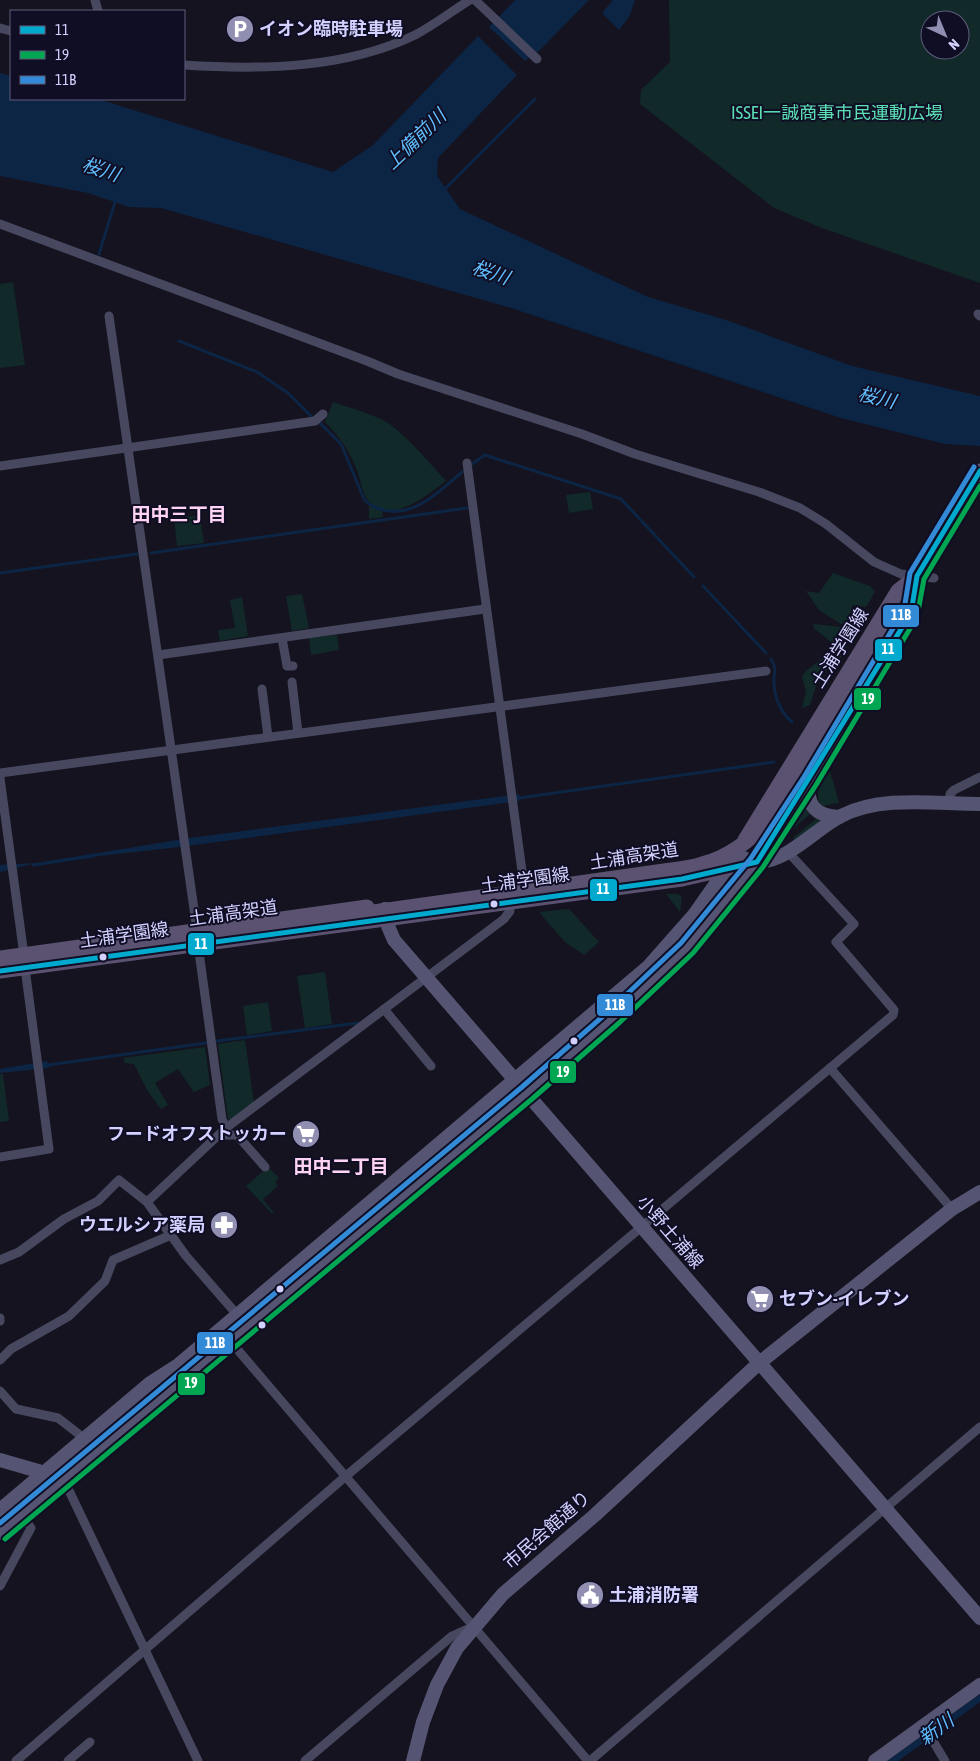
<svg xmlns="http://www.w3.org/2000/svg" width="980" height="1761" font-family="'Asap Condensed','Noto Sans JP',sans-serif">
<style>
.green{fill:#112a29;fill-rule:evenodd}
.water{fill:#0d2545}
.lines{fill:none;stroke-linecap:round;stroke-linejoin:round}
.stream{stroke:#0d2545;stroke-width:3}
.street{stroke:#474860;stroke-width:9}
.secondary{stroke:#555573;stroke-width:14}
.primary{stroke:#5b5271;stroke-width:15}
.primary-bridge{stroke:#5b5271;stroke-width:15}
.bus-1-casing{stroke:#100e24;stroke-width:9}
.bus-2-casing{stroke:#100e24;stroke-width:9}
.bus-3-casing{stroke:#100e24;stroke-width:9}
.bus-1{stroke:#00a9ce;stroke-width:5}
.bus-2{stroke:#00a651;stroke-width:5}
.bus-3{stroke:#338bd7;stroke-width:5}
.bus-dot{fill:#d3d1ff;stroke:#100e24;stroke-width:2}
.labels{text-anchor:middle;stroke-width:4;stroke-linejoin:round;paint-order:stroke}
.poi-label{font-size:18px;font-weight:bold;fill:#d3d1ff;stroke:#100e24;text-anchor:start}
.park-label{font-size:18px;fill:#5be0b6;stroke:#100e24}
.street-label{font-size:18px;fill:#d3d1ff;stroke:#100e24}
.water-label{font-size:19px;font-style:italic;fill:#5fbfff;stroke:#100e24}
.neighbourhood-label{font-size:19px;font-weight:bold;fill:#ffd3f2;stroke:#100e24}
.line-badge{stroke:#100e24;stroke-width:2}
.badge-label{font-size:14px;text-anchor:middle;font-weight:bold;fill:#fff}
</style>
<rect width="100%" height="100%" fill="#14131f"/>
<!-- green -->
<g class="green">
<path d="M669,0H980V283L822,228L774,208L640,104L641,90L670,62ZM930,20H960V50H930Z"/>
<path d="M13,282L25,365L0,368V284Z"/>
<path d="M333,402C349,408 378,415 391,425C412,442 428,461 446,481C427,495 389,528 367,499C362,491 360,479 357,470C349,450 340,437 325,422Z"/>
<path d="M590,492L593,509L569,513L566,495Z"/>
<path d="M369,506L382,511L383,517L369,519Z"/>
<path d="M200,516L204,543L177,546L174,517Z"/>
<path d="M833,573L870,586L875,592L866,607L852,605L851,613L848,614L860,618L857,628L855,622L841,624L819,610L806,591L819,593Z"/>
<path d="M302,594L309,628L292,631L286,596Z"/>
<path d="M242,597L248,636L220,641L218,630L235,628L230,600Z"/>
<path d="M813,624L842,627V637L847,647L836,666L823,672L819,677L810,705L802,708L806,691L802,677C809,664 826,661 832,646L831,642L814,628Z"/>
<path d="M337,635L339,650L311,655L309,638Z"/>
<path d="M830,771L839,803L823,806C811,795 823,782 830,771Z"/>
<path d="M804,805L811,813L791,831L790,830Z"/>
<path d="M816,819L819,820V822L795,840L793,838Z"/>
<path d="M666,894H678L682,897L680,912Z"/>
<path d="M569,909L599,942L584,955L565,942L539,912Z"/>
<path d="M325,972L332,1024L305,1028L297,976Z"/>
<path d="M268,1002L272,1031L247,1035L243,1006Z"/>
<path d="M245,1040L254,1103L232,1120L228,1119L218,1044Z"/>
<path d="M205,1047L210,1085L194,1092L178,1069L155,1083L168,1105L161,1109L147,1090L134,1064L125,1063L123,1058Z"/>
<path d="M0,1074H3L9,1121L0,1122Z"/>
<path d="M268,1167L279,1178L275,1182L278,1186L263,1199L274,1213L272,1214L246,1186Z"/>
</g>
<!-- water -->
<g class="water">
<path d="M515,0H589L539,51L525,61L489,27Z"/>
<path d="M613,0H635L629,17L619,30L602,13Z"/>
<path d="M478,36L517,75L438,158L437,176L460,209L648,297L726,320L852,366L980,396V446L945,444L841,418L511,308L161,208L129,207L88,193L0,176V73L11,76V99H98L333,172L373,145Z"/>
<path d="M519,794V801L180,847L36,863L0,872V865L36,863L190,838Z"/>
<path d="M47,1061L49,1068L0,1073V1069Z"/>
<path d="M980,1694V1702L898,1761H887Z"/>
</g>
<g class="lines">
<!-- stream -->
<g class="stream">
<path d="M444,190L535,99"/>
<path d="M99,254L116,199"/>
<path d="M179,341L257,372L288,393L314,419"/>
<path d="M320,423L341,444L364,499C368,505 373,506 380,509C413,520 439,491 462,472"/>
<path d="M472,464L485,455L621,499L694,577"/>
<path d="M151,553L467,508"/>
<path d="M0,573L137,554"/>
<path d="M703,586L766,653"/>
<path d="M771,659C776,666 775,670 774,678C773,695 780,712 792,722"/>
<path d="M519,798L774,762"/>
<path d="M33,865L93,856"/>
<path d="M217,1041L358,1023"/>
<path d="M48,1065L206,1043"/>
</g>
<!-- street -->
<g class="street">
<path d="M95,0L98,11"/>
<path d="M475,0L537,59"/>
<path d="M0,28L11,31"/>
<path d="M184,65C260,70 345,69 415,35C434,25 452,11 470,0"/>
<path d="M0,224L367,361L398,374L582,434L635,454L759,492L800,508L826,524L874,562L901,574L934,578"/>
<path d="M978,314L980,316"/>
<path d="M109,316L196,923"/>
<path d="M467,463L524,886"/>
<path d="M0,466L315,421L323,414"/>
<path d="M282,638L287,666H293"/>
<path d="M158,655L485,609"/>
<path d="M292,682L298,733"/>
<path d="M262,689L268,737"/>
<path d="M0,773L766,671"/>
<path d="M0,778L23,948"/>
<path d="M950,804V794L954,790L980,777"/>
<path d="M199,952L222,1119L226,1128"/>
<path d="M384,1009L431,1066"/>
<path d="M830,1068L952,1209"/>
<path d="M219,1135H237L265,1167"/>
<path d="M0,1157L49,1149L25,968"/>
<path d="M0,1260L19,1252L64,1219L98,1201L119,1180L147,1202"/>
<path d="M0,1318V1321"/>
<path d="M247,1326L186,1256L147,1202L226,1128L504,919L510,911L509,901"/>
<path d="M220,1329L588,1761"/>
<path d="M0,1360L11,1349L69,1316L105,1281L113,1260L171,1235"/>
<path d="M0,1391L16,1409L58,1418L85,1439"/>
<path d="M64,1480L198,1761"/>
<path d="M0,1586L31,1528L22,1515"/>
<path d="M924,1726L945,1761"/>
<path d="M16,1761L346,1476L893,1015L894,1010L836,942L854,924L788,852"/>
<path d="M68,1761L90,1742"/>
<path d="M305,1761L452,1636L472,1627"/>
<path d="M590,1761L980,1427"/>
</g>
<!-- secondary -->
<g class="secondary">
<path d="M810,781C805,804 815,816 839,817"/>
<path d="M385,909L388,926L394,940L980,1618"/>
<path d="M0,1460L52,1475"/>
<path d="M0,1510L149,1384L177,1366L649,966L694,915L736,855C742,857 751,862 758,862C789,861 815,829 841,816C881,795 936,804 980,804"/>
<path d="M0,1533L614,1017L687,948L757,862"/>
<path d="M413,1761L423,1722L437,1685L457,1648L503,1594L595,1515L758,1364L952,1209L980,1192"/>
<path d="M875,1761L980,1685"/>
</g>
<!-- primary -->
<g class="primary">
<path d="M912,585L980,471"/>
<path d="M828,725L889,624"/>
<path d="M745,840L898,591L917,576"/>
<path d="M0,958L367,907"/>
<path d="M0,971L682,879L757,862L785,820L911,613L917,576"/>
</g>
<!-- primary-bridge -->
<path class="primary-bridge" d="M352,915L664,871C677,869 690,868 702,864C767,847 797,778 828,725"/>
<defs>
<path id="bus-1" d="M0,971L682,879L757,862L911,613L917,576L980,471"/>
<path id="bus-2" d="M5,1539L532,1099L619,1023L693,953L763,867L816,785L917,617L924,579L980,486"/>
<path id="bus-3" d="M0,1523L522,1087L609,1011L681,943L751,858L804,777L904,610L910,573L974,467"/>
</defs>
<!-- bus-1 casing -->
<use href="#bus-1" class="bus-1-casing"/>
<!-- bus-2 casing -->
<use href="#bus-2" class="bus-2-casing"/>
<!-- bus-3 casing -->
<use href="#bus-3" class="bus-3-casing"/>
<!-- bus-1 -->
<use href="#bus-1" class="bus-1"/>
<!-- bus-2 -->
<use href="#bus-2" class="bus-2"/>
<!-- bus-3 -->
<use href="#bus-3" class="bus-3"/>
</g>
<!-- icons -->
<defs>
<symbol id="parking-disc" viewBox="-11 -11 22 22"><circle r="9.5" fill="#908eb1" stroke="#100e24"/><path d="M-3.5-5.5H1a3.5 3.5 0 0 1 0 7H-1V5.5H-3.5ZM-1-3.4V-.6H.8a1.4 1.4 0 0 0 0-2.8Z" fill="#fff"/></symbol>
<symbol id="supermarket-disc" viewBox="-11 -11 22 22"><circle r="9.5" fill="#908eb1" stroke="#100e24"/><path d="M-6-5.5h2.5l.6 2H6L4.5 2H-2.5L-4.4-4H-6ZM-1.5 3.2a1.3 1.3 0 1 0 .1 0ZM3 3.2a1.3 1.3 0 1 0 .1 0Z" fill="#fff"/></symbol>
<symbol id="pharmacy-disc" viewBox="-11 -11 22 22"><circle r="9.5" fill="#908eb1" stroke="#100e24"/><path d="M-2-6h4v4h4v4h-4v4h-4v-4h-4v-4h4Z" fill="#fff"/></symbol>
<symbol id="civic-disc" viewBox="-11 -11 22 22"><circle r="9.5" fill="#908eb1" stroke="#100e24"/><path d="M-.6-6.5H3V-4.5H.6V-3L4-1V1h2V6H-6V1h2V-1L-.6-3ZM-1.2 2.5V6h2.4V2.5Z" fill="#fff"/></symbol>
</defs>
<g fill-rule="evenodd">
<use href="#parking-disc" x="224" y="13" width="32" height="32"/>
<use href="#supermarket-disc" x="290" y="1118" width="32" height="32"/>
<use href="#pharmacy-disc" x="208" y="1209" width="32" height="32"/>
<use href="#supermarket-disc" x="744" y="1283" width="32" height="32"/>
<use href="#civic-disc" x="574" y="1579" width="32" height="32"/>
</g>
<!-- markers -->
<g class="bus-dot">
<circle cx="494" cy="904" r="4.5"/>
<circle cx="103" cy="957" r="4.5"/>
<circle cx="574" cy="1041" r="4.5"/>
<circle cx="280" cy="1289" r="4.5"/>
<circle cx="262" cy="1325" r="4.5"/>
</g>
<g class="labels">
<!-- poi labels -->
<g class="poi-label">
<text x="259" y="35">イオン臨時駐車場</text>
<text x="287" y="1140" text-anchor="end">フードオフストッカー</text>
<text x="205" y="1231" text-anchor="end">ウエルシア薬局</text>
<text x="779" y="1305">セブン-イレブン</text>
<text x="609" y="1601">土浦消防署</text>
</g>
<!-- park labels -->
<g class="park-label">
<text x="837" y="119">ISSEI一誠商事市民運動広場</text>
</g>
<!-- street labels -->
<g class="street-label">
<text transform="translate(840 648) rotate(-58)" y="6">土浦学園線</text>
<text transform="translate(634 856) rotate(-9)" y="6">土浦高架道</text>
<text transform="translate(525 880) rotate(-8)" y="6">土浦学園線</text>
<text transform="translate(233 913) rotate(-8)" y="6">土浦高架道</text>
<text transform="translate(124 935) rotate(-8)" y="6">土浦学園線</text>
<text transform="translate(670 1232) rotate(49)" y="6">小野土浦線</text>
<text transform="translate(547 1530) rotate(-41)" y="6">市民会館通り</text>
</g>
<!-- water labels -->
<g class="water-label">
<text transform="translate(415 139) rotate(-44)" y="7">上備前川</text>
<text transform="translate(101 169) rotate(18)" y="7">桜川</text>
<text transform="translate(491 272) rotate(19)" y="7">桜川</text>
<text transform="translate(877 397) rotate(14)" y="7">桜川</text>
<text transform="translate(936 1729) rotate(-36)" y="7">新川</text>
</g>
<!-- neighbourhood labels -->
<g class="neighbourhood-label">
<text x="179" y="521">田中三丁目</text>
<text x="341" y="1173">田中二丁目</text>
</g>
</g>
<g class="line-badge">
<rect x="882" y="604" width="38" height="24" rx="5" fill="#338bd7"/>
<rect x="874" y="638" width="29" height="24" rx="5" fill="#00a9ce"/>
<rect x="853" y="687" width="29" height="24" rx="5" fill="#00a651"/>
<rect x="589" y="878" width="29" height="24" rx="5" fill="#00a9ce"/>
<rect x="187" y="932" width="28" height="24" rx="5" fill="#00a9ce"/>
<rect x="596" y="993" width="38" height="24" rx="5" fill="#338bd7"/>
<rect x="549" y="1060" width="28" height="24" rx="5" fill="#00a651"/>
<rect x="196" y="1331" width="38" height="24" rx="5" fill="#338bd7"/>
<rect x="177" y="1372" width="29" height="24" rx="5" fill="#00a651"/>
</g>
<g class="badge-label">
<text x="901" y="620">11B</text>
<text x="888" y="654">11</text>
<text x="868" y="704">19</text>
<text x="603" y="894">11</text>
<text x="201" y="949">11</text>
<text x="615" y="1010">11B</text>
<text x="563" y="1077">19</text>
<text x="215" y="1348">11B</text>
<text x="191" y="1388">19</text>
</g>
<!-- legend -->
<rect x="10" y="10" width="175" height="90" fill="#100e24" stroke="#5e5c7c"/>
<rect x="20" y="26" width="25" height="8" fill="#00a9ce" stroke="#5e5c7c"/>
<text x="55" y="35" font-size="15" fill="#d3d1ff">11</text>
<rect x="20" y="51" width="25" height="8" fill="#00a651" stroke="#5e5c7c"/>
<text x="55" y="60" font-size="15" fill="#d3d1ff">19</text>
<rect x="20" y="76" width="25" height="8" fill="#338bd7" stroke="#5e5c7c"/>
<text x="55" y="85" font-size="15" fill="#d3d1ff">11B</text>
<!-- north arrow -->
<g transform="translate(945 35) rotate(136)"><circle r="24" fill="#100e24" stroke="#5e5c7c"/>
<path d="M0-4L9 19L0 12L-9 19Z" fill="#908eb1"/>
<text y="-8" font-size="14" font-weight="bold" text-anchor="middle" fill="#d3d1ff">N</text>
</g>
</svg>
